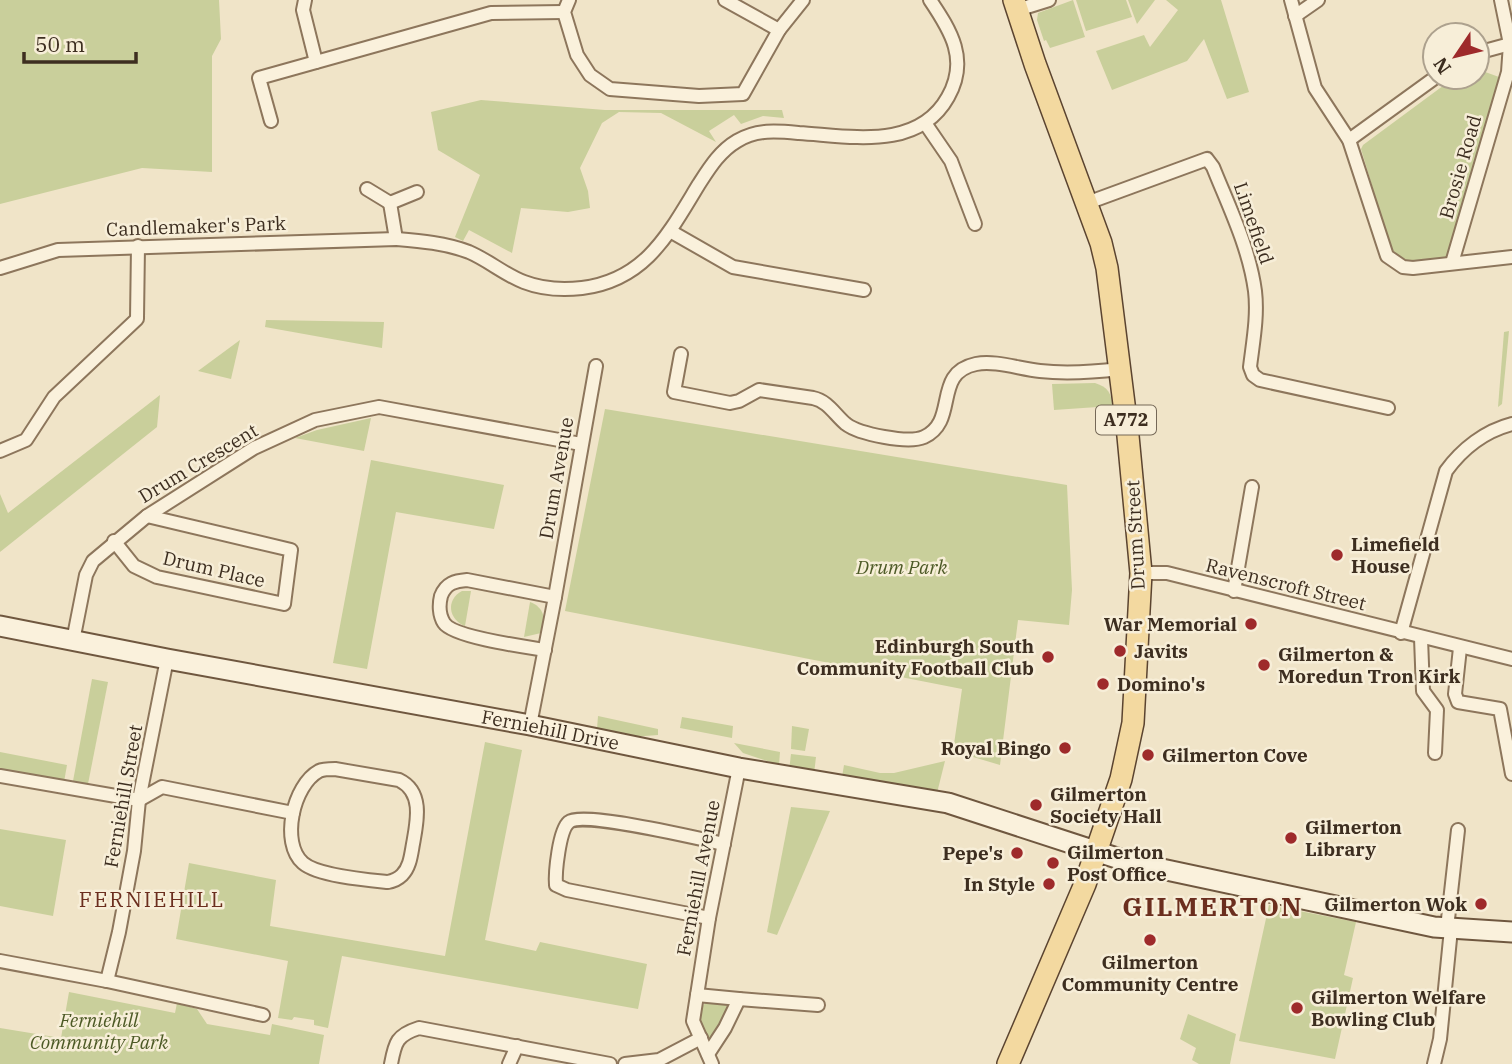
<svg xmlns="http://www.w3.org/2000/svg" width="1512" height="1064" font-family="'IBM Plex Serif',serif">
<style>
.green{fill:#c9cf9b}
.lines{fill:none;stroke-linecap:round;stroke-linejoin:round}
.minor-casing{stroke:#8d765c;stroke-width:16}
.secondary-casing{stroke:#6f573f;stroke-width:23}
.primary-casing{stroke:#5b4430;stroke-width:24}
.minor{stroke:#faf1dc;stroke-width:12}
.secondary{stroke:#faf1dc;stroke-width:19}
.primary{stroke:#f3d9a0;stroke-width:21}
.poi-dot{fill:#9e2a2b;stroke:#f7eed8;stroke-width:2.5}
.labels{text-anchor:middle;stroke-width:5;stroke-linejoin:round;paint-order:stroke}
.shield{fill:#f7eed8;stroke:#756857;stroke-width:2}
.shield-label{font-size:18px;font-weight:bold;fill:#3d2e20}
.street-label{font-size:19px;fill:#3d2e20;stroke:#f7eed8}
.poi-label{font-size:19px;font-weight:bold;fill:#3d2e20;stroke:#f7eed8;text-anchor:start}
.park-label{font-size:19px;font-style:italic;fill:#4d5a26;stroke:#f7eed8}
.neighbourhood-label{font-size:21px;letter-spacing:2px;fill:#6b2e1e;stroke:#f7eed8}
.district-label{font-size:26px;font-weight:bold;letter-spacing:2px;fill:#6b2e1e;stroke:#f7eed8}
</style>
<rect width="100%" height="100%" fill="#f0e4c8"/>
<!-- green -->
<g class="green">
<path d="M0,0H219L221,39L212,56V172L142,168L0,204Z"/>
<path d="M1073,0L1085,37L1050,48L1046,40L1044,41L1037,20L1038,13Z"/>
<path d="M1076,0H1126L1132,17L1086,31Z"/>
<path d="M1128,0H1155L1137,24Z"/>
<path d="M1166,0H1221L1249,92L1227,99L1204,39L1187,61L1112,90L1096,51L1144,35L1150,47L1178,10Z"/>
<path d="M1477,69L1499,77L1447,259C1420,263 1412,268 1391,249L1361,149L1363,145L1455,77H1477Z"/>
<path d="M481,100L605,110H782L784,118L763,116L741,124L734,115L709,131L716,142L661,113L619,112L602,123L580,168L588,191L590,208L568,212L521,208L512,253L469,230L463,241L455,237L480,175L438,150L431,112Z"/>
<path d="M266,320L384,322L382,348L265,327Z"/>
<path d="M1509,331L1502,404L1498,407L1504,332Z"/>
<path d="M240,340L231,379L198,371Z"/>
<path d="M1095,383C1108,387 1112,394 1112,406L1054,410L1052,384Z"/>
<path d="M160,395L157,427L0,552V494L8,513Z"/>
<path d="M605,409L1067,485L1072,590L1069,625L1018,620L1000,765L953,751L962,689L565,611Z"/>
<path d="M371,418L364,451L295,438L317,430Z"/>
<path d="M371,460L504,485L494,529L396,512L367,669L333,663Z"/>
<path d="M462,591H471L465,626C449,620 445,600 462,591Z"/>
<path d="M530,602C544,607 547,620 541,633L524,637Z"/>
<path d="M92,679L108,682L88,784L73,781Z"/>
<path d="M598,716L658,729V735L632,737L597,729Z"/>
<path d="M682,717L733,726L732,738L680,728Z"/>
<path d="M792,726L809,729L805,751L791,749Z"/>
<path d="M485,742L522,750L485,940L536,951L540,942L647,964L638,1009L342,956L328,1028L314,1025V1020L294,1017L292,1020L278,1018L288,961L176,939L189,863L276,880L270,926L445,956Z"/>
<path d="M734,743L780,752L779,765L743,753Z"/>
<path d="M0,752L67,765L64,782L0,770Z"/>
<path d="M791,754L816,757L814,774L789,771Z"/>
<path d="M945,761L937,793L842,777L844,765L880,773H894Z"/>
<path d="M791,807L830,811L777,935L767,932Z"/>
<path d="M0,829L66,840L53,916L0,906Z"/>
<path d="M1269,905L1356,922L1344,975L1353,978L1335,1059L1239,1041Z"/>
<path d="M69,992L175,1013L177,1003L197,1009L207,1024L270,1035L272,1024L324,1035L319,1064H0V1028L61,1038Z"/>
<path d="M709,999H723L728,1005L727,1010L713,1039H704L696,1024L701,1008Z"/>
<path d="M1188,1014L1236,1034L1230,1064H1199L1192,1060L1196,1048L1180,1039Z"/>
</g>
<g class="lines">
<defs>
<g id="minor">
<path d="M305,0L303,10L316,62"/>
<path d="M569,0L564,12L577,55L590,75L610,89L699,96L743,94L779,30L803,0"/>
<path d="M725,0L779,30"/>
<path d="M1291,0L1315,88L1349,140L1387,256L1403,267L1413,268L1512,257"/>
<path d="M1017,10L1049,0"/>
<path d="M1295,16L1318,0"/>
<path d="M1477,53L1510,44"/>
<path d="M271,121L259,78L491,13L564,12"/>
<path d="M925,123L951,161L975,224"/>
<path d="M1349,140L1436,77"/>
<path d="M367,189L390,203"/>
<path d="M1087,203L1207,159L1213,167C1229,207 1249,247 1255,291C1258,316 1253,342 1250,367L1253,375L1260,380L1388,408"/>
<path d="M670,231L733,267L864,290"/>
<path d="M396,239L390,203L417,192"/>
<path d="M1452,263L1508,72L1510,44L1501,0"/>
<path d="M0,268L58,250L396,239C420,241 445,243 469,252C488,260 505,275 524,282C542,289 564,290 582,288C646,280 669,233 699,184C710,167 720,151 737,141C757,129 777,131 799,133C850,136 918,151 948,97C969,60 951,31 930,0"/>
<path d="M681,354L674,392L730,403L739,401L759,390L813,398C828,401 835,415 846,424C859,434 908,444 924,437C959,421 932,373 976,364C995,360 1020,369 1040,371C1066,374 1094,372 1120,369"/>
<path d="M0,451L26,440L54,397L137,319L138,246"/>
<path d="M114,541L134,566L157,577L284,604L291,550L147,516"/>
<path d="M1141,573H1167L1512,659"/>
<path d="M1234,591L1252,487"/>
<path d="M1401,633L1446,471C1462,449 1485,431 1512,424"/>
<path d="M1421,638L1423,691L1437,710L1435,753"/>
<path d="M73,641L86,575L93,561L147,516L254,448L315,420L379,407L581,444"/>
<path d="M1460,648L1455,694L1458,702L1500,709L1512,774"/>
<path d="M545,650C526,647 453,637 444,623C439,615 439,604 441,596C446,583 455,581 467,580L555,597"/>
<path d="M530,725L555,597L596,366"/>
<path d="M335,769L399,780C424,792 417,822 413,844C411,855 410,867 402,875C398,879 393,881 388,882C367,880 318,876 303,863C280,843 293,785 319,771C323,769 330,769 335,769Z"/>
<path d="M0,776L139,800L162,787L293,813"/>
<path d="M709,918L567,890L556,885C555,873 559,830 569,822C582,811 701,839 724,844"/>
<path d="M1447,928L1458,830"/>
<path d="M0,961L107,981L263,1015"/>
<path d="M107,981L119,932L134,851L139,800L167,659"/>
<path d="M697,995L739,999L725,1028L708,1054"/>
<path d="M739,999L818,1005"/>
<path d="M391,1064C395,1042 397,1035 419,1028L610,1064"/>
<path d="M509,1064L517,1046"/>
<path d="M625,1064L659,1060L701,1038"/>
<path d="M712,1064L693,1021L709,918L739,768"/>
<path d="M1434,1064L1440,1039L1451,929"/>
</g>
<g id="secondary">
<path id="s1" d="M0,626L167,659L530,725L739,768L948,803L1129,862L1434,927L1512,932"/>
</g>
<path id="primary" d="M1008,1064L1085,884L1121,779L1133,723L1141,573L1128,436L1107,268L1101,243L1035,64L1014,0"/>
</defs>
<!-- minor casing -->
<use href="#minor" class="minor-casing"/>
<!-- secondary casing -->
<use href="#secondary" class="secondary-casing"/>
<!-- primary casing -->
<use href="#primary" class="primary-casing"/>
<!-- minor -->
<use href="#minor" class="minor"/>
<!-- secondary -->
<use href="#secondary" class="secondary"/>
<!-- primary -->
<use href="#primary" class="primary"/>
</g>
<!-- markers -->
<g class="poi-dot">
<circle cx="1337" cy="555" r="7"/>
<circle cx="1251" cy="624" r="7"/>
<circle cx="1120" cy="651" r="7"/>
<circle cx="1048" cy="657" r="7"/>
<circle cx="1264" cy="665" r="7"/>
<circle cx="1103" cy="684" r="7"/>
<circle cx="1065" cy="748" r="7"/>
<circle cx="1148" cy="755" r="7"/>
<circle cx="1036" cy="805" r="7"/>
<circle cx="1291" cy="838" r="7"/>
<circle cx="1017" cy="853" r="7"/>
<circle cx="1053" cy="863" r="7"/>
<circle cx="1049" cy="884" r="7"/>
<circle cx="1481" cy="904" r="7"/>
<circle cx="1150" cy="940" r="7"/>
<circle cx="1297" cy="1008" r="7"/>
</g>
<g class="labels">
<!-- shield labels -->
<rect class="shield" x="1096" y="405.5" width="60" height="29" rx="5"/>
<g class="shield-label">
<text x="1126" y="426">A772</text>
</g>
<!-- street labels -->
<g class="street-label">
<text transform="translate(1460 167) rotate(-74)" y="7">Brosie Road</text>
<text transform="translate(1254 223) rotate(71)" y="7">Limefield</text>
<text transform="translate(196 226) rotate(-2)" y="7">Candlemaker's Park</text>
<text transform="translate(198 463) rotate(-31)" y="7">Drum Crescent</text>
<text transform="translate(556 478) rotate(-80)" y="7">Drum Avenue</text>
<text transform="translate(1135 535) rotate(-93)" y="7">Drum Street</text>
<text transform="translate(214 569) rotate(13)" y="7">Drum Place</text>
<text transform="translate(1286 584) rotate(14)" y="7">Ravenscroft Street</text>
<text dy="7" stroke="none"><textPath href="#s1" startOffset="560">Ferniehill Drive</textPath></text>
<text transform="translate(123 796) rotate(-80)" y="7">Ferniehill Street</text>
<text transform="translate(698 878) rotate(-79)" y="7">Ferniehill Avenue</text>
</g>
<!-- poi labels -->
<g class="poi-label">
<text x="1351" y="551">Limefield<tspan x="1351" dy="22">House</tspan></text>
<text x="1237" y="631" text-anchor="end">War Memorial</text>
<text x="1034" y="653" text-anchor="end">Edinburgh South<tspan x="1034" dy="22">Community Football Club</tspan></text>
<text x="1134" y="658">Javits</text>
<text x="1278" y="661">Gilmerton &amp;<tspan x="1278" dy="22">Moredun Tron Kirk</tspan></text>
<text x="1117" y="691">Domino's</text>
<text x="1051" y="755" text-anchor="end">Royal Bingo</text>
<text x="1162" y="762">Gilmerton Cove</text>
<text x="1050" y="801">Gilmerton<tspan x="1050" dy="22">Society Hall</tspan></text>
<text x="1305" y="834">Gilmerton<tspan x="1305" dy="22">Library</tspan></text>
<text x="1067" y="859">Gilmerton<tspan x="1067" dy="22">Post Office</tspan></text>
<text x="1003" y="860" text-anchor="end">Pepe's</text>
<text x="1035" y="891" text-anchor="end">In Style</text>
<text x="1467" y="911" text-anchor="end">Gilmerton Wok</text>
<text x="1150" y="969" text-anchor="middle">Gilmerton<tspan x="1150" dy="22">Community Centre</tspan></text>
<text x="1311" y="1004">Gilmerton Welfare<tspan x="1311" dy="22">Bowling Club</tspan></text>
</g>
<!-- park labels -->
<g class="park-label">
<text x="902" y="574">Drum Park</text>
<text x="99" y="1027">Ferniehill<tspan x="99" dy="22">Community Park</tspan></text>
</g>
<!-- neighbourhood labels -->
<g class="neighbourhood-label">
<text x="152" y="907">FERNIEHILL</text>
</g>
<!-- district labels -->
<g class="district-label">
<text x="1213" y="916">GILMERTON</text>
</g>
</g>
<!-- north arrow -->
<g transform="translate(1456 56) rotate(235)"><circle r="33" fill="#f7eed8" stroke="#ada18e" stroke-width="2"/>
<path d="M0-5L12 26L0 18L-12 26Z" fill="#9e2a2b"/>
<text y="-10" font-size="19" font-weight="bold" text-anchor="middle" fill="#3d2e20">N</text>
</g>
<!-- scale -->
<path d="M24 52v10h112v-10" fill="none" stroke="#3d2e20" stroke-width="3.5"/>
<text x="35" y="52" font-size="21" fill="#3d2e20" stroke="#f7eed8" stroke-width="5" paint-order="stroke">50 m</text>
</svg>
